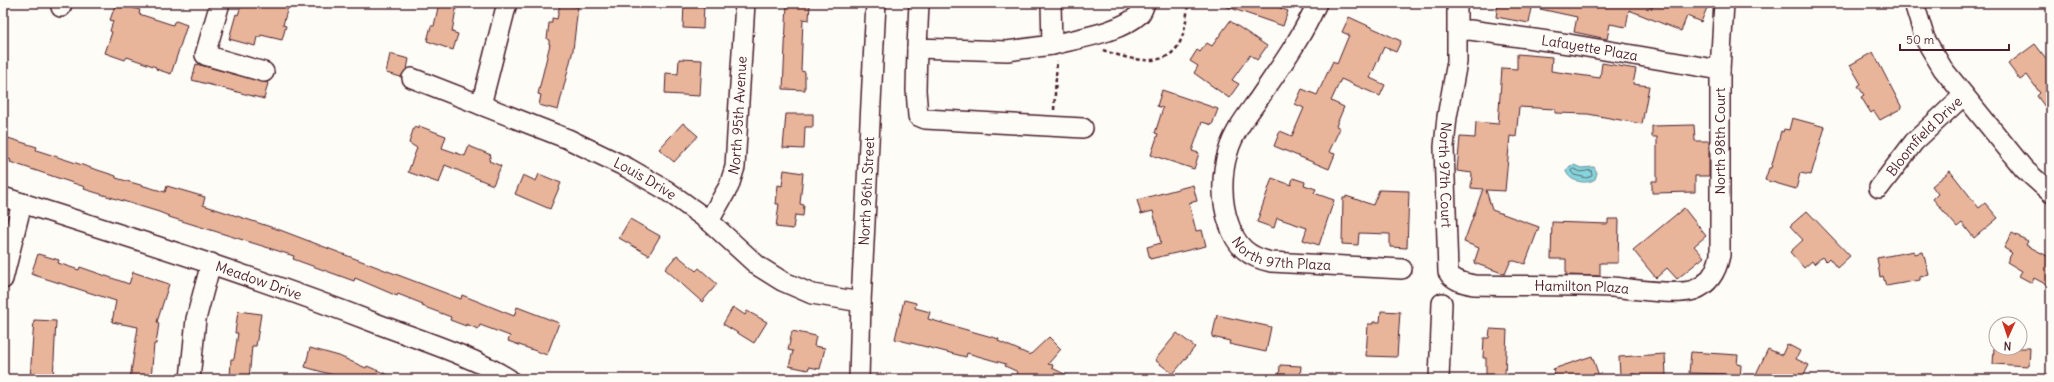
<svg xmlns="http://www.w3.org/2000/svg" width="2054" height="382" font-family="Delius,sans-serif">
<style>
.water{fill:#84d5dd;stroke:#6d8c96}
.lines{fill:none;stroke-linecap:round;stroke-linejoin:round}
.shore{stroke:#616872;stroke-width:1}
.building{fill:#e8b59b;stroke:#4a1f2b}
.minor-casing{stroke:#4a1f2b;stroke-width:22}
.path{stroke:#4a1f2b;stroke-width:2.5;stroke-dasharray:4 3;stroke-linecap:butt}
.minor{stroke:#fdfcf7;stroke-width:19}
.labels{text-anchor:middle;stroke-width:4;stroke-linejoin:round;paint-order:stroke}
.street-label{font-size:14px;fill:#4a1f2b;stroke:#fdfcf7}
</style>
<rect width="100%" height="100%" fill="#fdfcf7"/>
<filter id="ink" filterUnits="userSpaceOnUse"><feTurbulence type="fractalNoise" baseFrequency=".025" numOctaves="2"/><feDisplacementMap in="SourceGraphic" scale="8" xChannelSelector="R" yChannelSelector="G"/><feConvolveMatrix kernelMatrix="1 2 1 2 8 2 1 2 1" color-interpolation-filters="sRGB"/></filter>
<g filter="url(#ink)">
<!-- water -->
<path class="water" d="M1574,165L1581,168L1594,167L1597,173L1595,179C1587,185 1569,182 1566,171L1570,166Z"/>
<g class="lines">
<!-- shore -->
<path class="shore" d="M1574,169L1581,172L1591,170L1592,176L1587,178L1574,175L1571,171Z"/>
</g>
<!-- building -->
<g class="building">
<path d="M116,3L140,10L139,14L173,25L174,22L176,21L187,25L171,74L156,69V67L127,57L125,60L105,53L112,32L110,31L113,21L110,20Z"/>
<path d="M242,3H289L283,25L286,26L282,40L261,35L260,37H257L255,46L229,39L236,14L238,15Z"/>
<path d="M439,3H457L452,32L458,34L453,50L427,41L431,26H434Z"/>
<path d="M684,3H704L703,29L683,28Z"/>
<path d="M787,3H810L809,20L803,19L801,71L805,72V90L783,89Z"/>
<path d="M1222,3H1282L1280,8L1288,11L1283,26L1222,5Z"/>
<path d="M1498,3H1533L1529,23L1496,17Z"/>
<path d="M1541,3H1641L1652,8L1654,3H1709L1701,22L1687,16L1681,31L1629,10L1626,27L1610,24L1607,39L1574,32L1577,17L1540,9Z"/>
<path d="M560,4L578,7L573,50L558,110L539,105L541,95L538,94L550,44H549V40L547,39L549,23H552V18L557,19Z"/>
<path d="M1349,17L1401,41L1396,52L1384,47L1370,78L1385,85L1380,96L1341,79L1331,101L1344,107L1336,126L1340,128L1329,152L1335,154L1329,169L1274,146L1280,131L1292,136L1304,108L1295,104L1302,89L1317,95L1333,61L1337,64L1349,35L1342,32Z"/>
<path d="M1230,21L1267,46L1257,60L1250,55L1232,80L1239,84L1229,98L1194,73L1198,66L1190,61L1197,50L1200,52L1207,43L1212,46Z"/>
<path d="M2035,44L2051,65V115L2037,96L2040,93L2027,75L2020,80L2008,64Z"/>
<path d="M1873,52L1902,108L1880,120L1874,111L1871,113L1861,97L1864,95L1858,86L1861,84L1850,65Z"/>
<path d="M390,54L409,59L407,69L401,77L386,73Z"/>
<path d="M1517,54L1552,57L1551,71L1600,78L1602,63L1636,69L1633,84L1649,86L1642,124L1588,114L1555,113V109L1519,107L1516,137L1510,136L1505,191L1486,190L1492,210L1539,227L1525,264L1511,260L1505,274L1474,263L1479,248L1464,242L1483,189L1471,188L1472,173L1457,171L1460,137L1475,138L1476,122L1498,124L1502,68L1517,69Z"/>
<path d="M679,59L702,60L700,96L665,94L666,73L678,74Z"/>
<path d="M196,64L268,83L264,99L192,80Z"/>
<path d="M1162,90L1218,109L1212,125L1202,122L1192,151L1199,153L1194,169L1151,155L1158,134L1155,133L1163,108L1157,106Z"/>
<path d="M786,114H813V127H805L804,149L783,148Z"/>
<path d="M1792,118L1825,127L1811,175L1800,173L1796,189L1765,180L1769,168H1771L1781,131L1783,132L1784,129L1789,130Z"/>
<path d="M683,123L698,136L674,162L659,149Z"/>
<path d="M1694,125L1695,141H1709V176H1695V192L1652,193V181H1657V137H1652V126Z"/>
<path d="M419,126L446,136L442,148L465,156L469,146L491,155L489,161L501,166L493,185L445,165L439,183L408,172L417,148L409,143L414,127L419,129Z"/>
<path d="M8,138L37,147L36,150L116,176V178L165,192L167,186L205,197L203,205L280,230L461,299L462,295L514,316L517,307L559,323L547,355L508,341L510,336L480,325L478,329L466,324V326L450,320L451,317L422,306L423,304L398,294L397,296L355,278L354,281L293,259L294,256L272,249L169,217V216L159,212L84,189L85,187L10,162L11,160L3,157Z"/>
<path d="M784,170L803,173L800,204L804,205L803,216L795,215L793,229L776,227L779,204H776L778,185L782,186Z"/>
<path d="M1950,171L1979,208L1985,203L1998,218L1974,238L1962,223L1957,227L1933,199L1938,194L1932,186Z"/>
<path d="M539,174L561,183L550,209L515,194L523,175L536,181Z"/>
<path d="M1272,178L1291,185L1293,178L1305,182L1304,185L1316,189L1314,193L1334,200L1319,245L1303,240L1307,228L1277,218L1274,228L1257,222Z"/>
<path d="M1193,185L1197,201L1189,203L1196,231L1202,230L1206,246L1150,259L1147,247L1161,243L1153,211L1141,214L1137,200Z"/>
<path d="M1379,190L1409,191L1407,248L1390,247V234L1359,233L1358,245L1342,244L1343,198H1346V196L1373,205Z"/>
<path d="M1684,208L1706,236L1694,246L1704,257L1677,279L1667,268L1656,278L1633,250Z"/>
<path d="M1807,211L1850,256L1837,268L1829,258L1826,261L1822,257L1814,264L1812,261L1804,268L1790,252L1803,240L1790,226Z"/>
<path d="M630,219L660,236L649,255L619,238Z"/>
<path d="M1608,219H1619L1618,263H1600V276L1566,275V259H1551L1552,222L1608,224Z"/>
<path d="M2012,233L2028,241L2026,245L2051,258V287L2034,278L2032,283L2019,276L2022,271L2007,262L2012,253L2004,248Z"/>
<path d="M1914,251V254L1923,252L1929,275L1920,277V280L1886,286L1883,276L1880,277L1877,258Z"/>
<path d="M38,254L59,260L58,263L79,270L80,267L129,284L133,272L169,284L157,322L159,323L156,344H154L151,379H130L138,327L112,322L116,301L31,274Z"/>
<path d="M677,255L696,271L699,268L717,284L702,302L665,269Z"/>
<path d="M904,300L916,303L915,308L930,312L928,319L999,339L998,341L1030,355L1049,337L1061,349L1048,364L1053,365L1052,368L1075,379H1026L1017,375L1018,372L1005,366L1006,364L967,353L966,357L895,339Z"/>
<path d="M733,307L745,315L747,311L767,322L754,343L723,324Z"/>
<path d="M238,311L261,314L256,346H252L249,379H230L231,359H234L238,333H235Z"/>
<path d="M1381,311L1400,312L1397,357L1366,356L1368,324H1373V322H1380Z"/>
<path d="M1217,315L1271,327L1266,352L1229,344L1230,341L1212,337Z"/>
<path d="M34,320L56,321L53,379H30Z"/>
<path d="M1490,329L1507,330L1505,375H1486V358H1483L1484,338H1489Z"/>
<path d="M792,331L816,336L814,346L825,348L820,369L809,367L808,370L789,366L793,351L788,350Z"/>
<path d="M1177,333L1195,347L1173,374L1155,360Z"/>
<path d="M1787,344L1800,351L1796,359L1809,365L1802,379H1788L1776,373L1773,379H1766L1756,374L1768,349L1782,355Z"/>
<path d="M310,348L339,356L366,368L367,366L398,379H340V377L305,367Z"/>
<path d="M1994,348H2030L2029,366L1993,364Z"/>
<path d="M1691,352L1738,355L1737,364L1741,365L1740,379L1724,378V374L1689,373Z"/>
<path d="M1665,354L1666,376L1636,378V374L1620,375L1619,357Z"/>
<path d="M1592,356L1600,379H1556L1553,369Z"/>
<path d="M1280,365L1301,366L1300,379H1279Z"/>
</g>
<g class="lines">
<defs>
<g id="minor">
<path d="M220,3L205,55L264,72"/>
<path d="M919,3L917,48L1007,51L1052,45L1051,3"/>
<path id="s1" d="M1317,3C1302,37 1281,66 1260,97C1248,114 1234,131 1228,152C1221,174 1221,202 1229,224C1236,246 1248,257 1271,262L1402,269"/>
<path id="s2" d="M1457,3V62L1447,117L1444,147L1448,272C1453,281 1464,283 1474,285C1520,286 1566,285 1612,287C1633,289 1675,296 1694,290C1710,284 1717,270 1720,255V70L1724,3"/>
<path d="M1914,3L1925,39L1943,69L2024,169L2051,193"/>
<path d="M61,7L62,3"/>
<path id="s3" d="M1458,31L1470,30L1569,44L1720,70"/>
<path d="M1052,45C1079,38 1119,33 1140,14C1142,12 1144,6 1145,3"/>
<path d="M917,48L916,90L918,116L925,119L1083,128"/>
<path id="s4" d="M412,78L568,139L628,168L666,190L709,221L758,266L782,281L812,294L861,302"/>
<path d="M481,105L507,3"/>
<path id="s5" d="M1879,188L1914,142L1964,95"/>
<path id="s6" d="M3,197C129,237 255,276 378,324C420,340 472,356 509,379"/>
<path id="s7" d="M709,221L729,186L735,167L745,3"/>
<path d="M3,279L22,203"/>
<path d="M190,379L196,319L211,263"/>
<path id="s8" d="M859,379L861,302L876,3"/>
<path d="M1439,379L1442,303"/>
</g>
</defs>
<!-- minor casing -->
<use href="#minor" class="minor-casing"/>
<!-- path -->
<g class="path">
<path d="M40,7V3"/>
<path d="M1103,50C1124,58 1163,70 1178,46C1185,34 1187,16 1188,3"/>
<path d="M1054,110L1057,61"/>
</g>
<!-- minor -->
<use href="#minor" class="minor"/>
</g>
</g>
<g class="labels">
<!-- street labels -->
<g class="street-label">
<text dy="5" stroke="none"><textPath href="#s3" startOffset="133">Lafayette Plaza</textPath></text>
<text dy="5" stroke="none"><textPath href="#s7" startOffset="112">North 95th Avenue</textPath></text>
<text dy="5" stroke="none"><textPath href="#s5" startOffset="69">Bloomfield Drive</textPath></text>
<text transform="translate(1720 141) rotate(-90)" y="5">North 98th Court</text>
<text dy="5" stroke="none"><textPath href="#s2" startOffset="173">North 97th Court</textPath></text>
<text dy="5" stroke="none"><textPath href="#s4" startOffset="254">Louis Drive</textPath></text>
<text dy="5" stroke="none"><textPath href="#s8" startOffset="188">North 96th Street</textPath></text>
<text dy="5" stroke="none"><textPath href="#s1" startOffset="315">North 97th Plaza</textPath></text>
<text dy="5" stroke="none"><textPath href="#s6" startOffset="269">Meadow Drive</textPath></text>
<text dy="5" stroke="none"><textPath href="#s2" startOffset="408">Hamilton Plaza</textPath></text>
</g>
</g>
<!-- margin -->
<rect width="2054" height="382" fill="none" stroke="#fdfcf7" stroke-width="16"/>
<rect x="8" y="8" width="2038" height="366" fill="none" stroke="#4a1f2b" stroke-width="1.5" filter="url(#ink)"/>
<!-- north arrow -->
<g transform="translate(2008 336) rotate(183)"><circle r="19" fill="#fdfcf7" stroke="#b5a4a5"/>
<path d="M0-3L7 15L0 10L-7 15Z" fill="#c8321e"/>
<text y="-6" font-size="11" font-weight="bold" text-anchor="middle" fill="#4a1f2b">N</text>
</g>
<!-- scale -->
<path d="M1900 44v6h109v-6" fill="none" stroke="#4a1f2b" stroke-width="2"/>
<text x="1906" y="44" font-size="12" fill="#4a1f2b" stroke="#fdfcf7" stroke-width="3" paint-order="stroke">50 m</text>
</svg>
